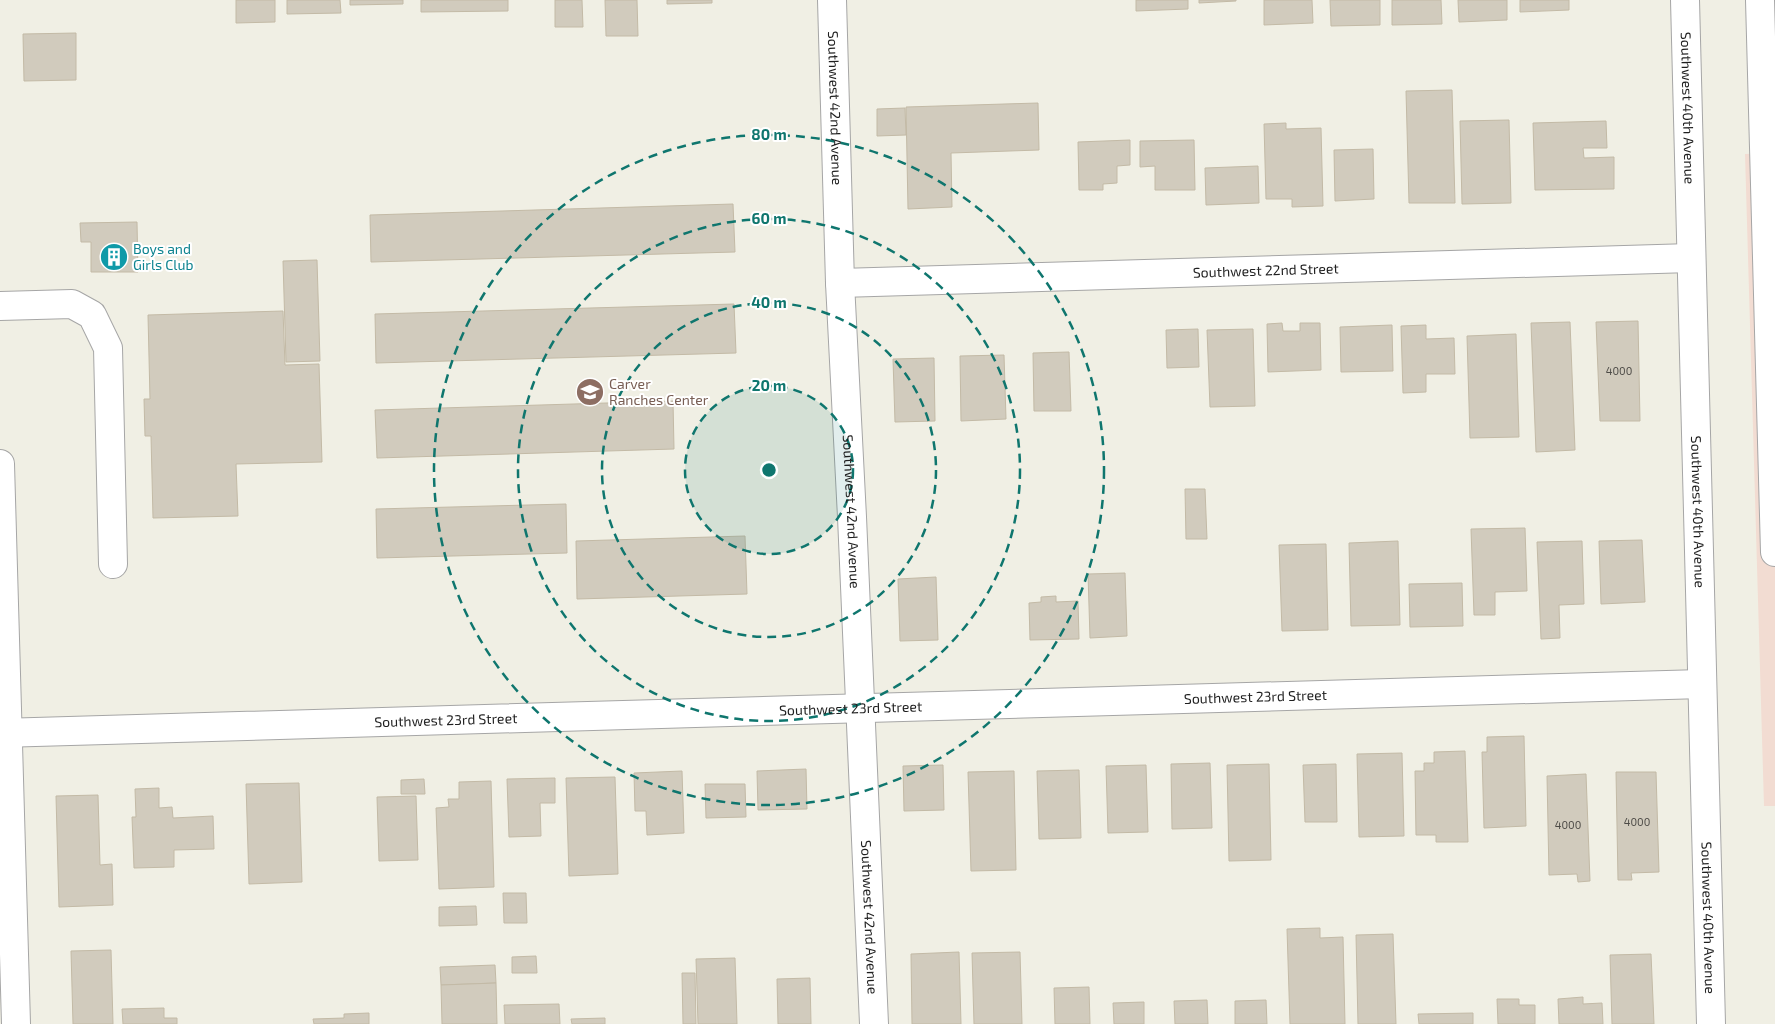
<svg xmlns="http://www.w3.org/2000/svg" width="1775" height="1024" font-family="'Exo 2',sans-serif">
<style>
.commercial{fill:#f2dcd2}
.building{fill:#d1cbbd;stroke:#c3baa6}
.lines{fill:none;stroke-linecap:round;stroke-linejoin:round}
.minor-casing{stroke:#a6a6a6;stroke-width:30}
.minor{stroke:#fff;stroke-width:28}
.ring{fill:none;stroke:#0f766e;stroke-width:2.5;stroke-dasharray:9 6}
.labels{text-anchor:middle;stroke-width:4;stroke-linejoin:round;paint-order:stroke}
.number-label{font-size:11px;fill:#4c4a46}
.street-label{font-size:14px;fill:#1f1f1f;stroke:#fff}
.culture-label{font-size:14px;fill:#0d838f;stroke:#fff;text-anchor:start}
.education-label{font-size:14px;fill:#785e54;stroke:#fff;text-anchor:start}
.centre{fill:#0f766e;stroke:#fff;stroke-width:2.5}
.ring-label{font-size:15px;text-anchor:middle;font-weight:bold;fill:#0f766e;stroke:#fff;stroke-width:4;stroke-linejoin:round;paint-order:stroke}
</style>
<rect width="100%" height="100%" fill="#f0efe4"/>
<!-- commercial -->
<path class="commercial" d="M1775,153V806H1764L1745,154Z"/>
<!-- building -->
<g class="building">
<path d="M236,0H275V22L236,23Z"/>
<path d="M287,0H340L341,13L287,14Z"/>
<path d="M350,0H403V4L350,5Z"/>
<path d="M421,0H508V11L421,12Z"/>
<path d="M555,0H582L583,27H555Z"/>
<path d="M605,0H637L638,36H606Z"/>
<path d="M667,0H712V3L667,4Z"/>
<path d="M1136,0H1188V9L1136,11Z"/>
<path d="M1199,0H1236V1L1199,3Z"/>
<path d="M1264,0H1312L1313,23L1264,25Z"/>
<path d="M1330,0H1380V25L1331,26Z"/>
<path d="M1392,0H1441L1442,24L1392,25Z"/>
<path d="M1458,0H1507V20L1459,22Z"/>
<path d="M1520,0H1569V10L1520,12Z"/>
<path d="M76,33V80L24,81L23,34Z"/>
<path d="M1452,90L1455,203H1409L1406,91Z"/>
<path d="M1038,103L1039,150L951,153L952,207L908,209L906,107Z"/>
<path d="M905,108L906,135L877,136V109Z"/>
<path d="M1509,120L1511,203L1462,204L1460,121Z"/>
<path d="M1606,121L1607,148H1583L1584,158L1614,157V189L1535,190L1533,123Z"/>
<path d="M1286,123V129L1321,128L1323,206L1292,207V199H1266L1264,124Z"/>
<path d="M1130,140V165L1117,166V183L1103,184V190H1079L1078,142Z"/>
<path d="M1194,140L1195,190H1155V166L1140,167V141Z"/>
<path d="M1373,149L1374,199L1335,201L1334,150Z"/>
<path d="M1258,166L1259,203L1206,205L1205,168Z"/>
<path d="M733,204L735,252L371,262L370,215Z"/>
<path d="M137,222L138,272H91V242H81L80,223Z"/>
<path d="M317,260L320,361L286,362L283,261Z"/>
<path d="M734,304L736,353L376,363L375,314Z"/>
<path d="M283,311L285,365L319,364L322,462L236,464L238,516L153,518L151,436H145L144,399H150L148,315Z"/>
<path d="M1638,321L1640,421H1600L1596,322Z"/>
<path d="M1570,322L1575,450L1536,452L1531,323Z"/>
<path d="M1282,323L1283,331H1300V323H1320L1321,370L1268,372L1267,324Z"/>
<path d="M1392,325L1393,371L1341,372L1340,327Z"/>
<path d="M1426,325V339L1454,338L1455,374H1426V392L1403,393L1401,326Z"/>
<path d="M1198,329L1199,367L1167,368L1166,330Z"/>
<path d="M1253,329L1255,406L1210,407L1207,330Z"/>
<path d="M1516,334L1519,437L1470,438L1467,336Z"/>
<path d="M1069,352L1071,411H1034L1033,353Z"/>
<path d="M1004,355L1006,419L961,421L960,356Z"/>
<path d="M934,358L935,421L895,422L893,359Z"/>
<path d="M673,401L674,449L377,458L375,410Z"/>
<path d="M1185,489H1205L1207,539H1186Z"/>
<path d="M566,504L567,553L377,558L376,509Z"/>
<path d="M1525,528L1527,591L1495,592V615H1474L1471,529Z"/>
<path d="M745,536L747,594L577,599L576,541Z"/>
<path d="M1642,540L1645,602L1601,604L1599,541Z"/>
<path d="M1398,541L1400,625L1351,626L1349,543Z"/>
<path d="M1582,541L1584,604L1559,605L1560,638L1541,639L1537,542Z"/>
<path d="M1326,544L1328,630L1282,631L1279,545Z"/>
<path d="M1125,573L1127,636L1090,638L1088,574Z"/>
<path d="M936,577L938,640L900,641L898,579Z"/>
<path d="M1462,583L1463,626L1410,627L1409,584Z"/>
<path d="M1056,596V602L1078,601L1079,639L1030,640L1029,603L1041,602V597Z"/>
<path d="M1524,736L1526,826L1484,828L1482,752H1487V737Z"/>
<path d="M1465,751L1468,842H1436V835H1416L1415,771H1424V763H1434V752Z"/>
<path d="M1402,753L1404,836L1359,837L1357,754Z"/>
<path d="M1210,763L1212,828L1172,829L1171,764Z"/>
<path d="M1269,764L1271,860L1229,861L1227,765Z"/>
<path d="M1336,764L1337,822H1305L1303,765Z"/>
<path d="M943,765L944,810L904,811L903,766Z"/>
<path d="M1146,765L1148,832L1108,833L1106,766Z"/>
<path d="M806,769L807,809L758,810L757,771Z"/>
<path d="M1079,770L1081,838L1039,839L1037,771Z"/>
<path d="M682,771L684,833L647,835L646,811H635L634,773Z"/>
<path d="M1014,771L1016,870L971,871L968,772Z"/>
<path d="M1616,772H1656L1659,872L1631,873L1632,880H1618Z"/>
<path d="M1586,774L1590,881L1578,882L1577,874L1549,875L1547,776Z"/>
<path d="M615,777L618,874L569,876L566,778Z"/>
<path d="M555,778V803H540L541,836L509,837L507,779Z"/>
<path d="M424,779L425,794H401V780Z"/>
<path d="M491,781L494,887L439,889L436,808L449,807L448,799H459V782Z"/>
<path d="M299,783L302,882L249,884L246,784Z"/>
<path d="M705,784H745L746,817L706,818Z"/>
<path d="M159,788V808L172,807L173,818L213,816L214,849L174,850V867L134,868L132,817H136L135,789Z"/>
<path d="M98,795L100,865L112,864L113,905L59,907L56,796Z"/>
<path d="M416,796L418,860L379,861L377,797Z"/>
<path d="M503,893H526L527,923H504Z"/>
<path d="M476,906L477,925L439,926V907Z"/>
<path d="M1320,928V938L1343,937L1345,1024H1290L1287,929Z"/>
<path d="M1393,934L1396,1024H1358L1356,935Z"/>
<path d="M111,950L113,1024H73L71,951Z"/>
<path d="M959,952L961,1024H912L911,954Z"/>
<path d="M1020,952L1022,1024H974L972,953Z"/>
<path d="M1651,954L1654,1024H1612L1610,955Z"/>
<path d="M536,956L537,973H512V957Z"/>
<path d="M735,958L737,1024H698L696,959Z"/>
<path d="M495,965L496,983L441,985L440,967Z"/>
<path d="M682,973H695L696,1024H683Z"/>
<path d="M810,978L811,1024H778L777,979Z"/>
<path d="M496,983L497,1024H442L441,985Z"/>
<path d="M1089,987L1090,1024H1055L1054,988Z"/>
<path d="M1583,997V1004L1602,1003L1603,1024H1559L1558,999Z"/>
<path d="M1497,999H1519V1005H1535V1024H1498Z"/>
<path d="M1207,1000L1208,1024H1175L1174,1001Z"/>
<path d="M1266,1000L1267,1024H1235V1001Z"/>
<path d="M1144,1002V1024H1114L1113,1003Z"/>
<path d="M559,1004L560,1024H505L504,1005Z"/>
<path d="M164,1008V1018H177V1024H123L122,1009Z"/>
<path d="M369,1013V1024H314L313,1019L344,1018V1014Z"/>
<path d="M1473,1013V1024H1419L1418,1014Z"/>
<path d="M605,1018V1024H572L571,1019Z"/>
</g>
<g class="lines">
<defs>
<g id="minor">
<path id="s1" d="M832,0L840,283L852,517L874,1024"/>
<path id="s2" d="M1685,0L1711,1024"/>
<path d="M1760,0L1775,552"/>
<path id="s3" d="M840,283L1691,258"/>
<path d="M0,306L72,304L92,315L108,348L113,564"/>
<path d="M0,464L16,1024"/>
<path id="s4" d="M0,733L1702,684"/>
</g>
</defs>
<!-- minor casing -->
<use href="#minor" class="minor-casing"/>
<!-- minor -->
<use href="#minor" class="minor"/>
</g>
<!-- distance rings -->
<circle cx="769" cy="470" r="84" fill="#0f766e" fill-opacity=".12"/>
<g class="ring">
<circle cx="769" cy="470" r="84"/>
<circle cx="769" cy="470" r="167"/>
<circle cx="769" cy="470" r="251"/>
<circle cx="769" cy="470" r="335"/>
</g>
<!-- icons -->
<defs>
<symbol id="building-disc" viewBox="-11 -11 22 22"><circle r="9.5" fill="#0f9aa8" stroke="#fff"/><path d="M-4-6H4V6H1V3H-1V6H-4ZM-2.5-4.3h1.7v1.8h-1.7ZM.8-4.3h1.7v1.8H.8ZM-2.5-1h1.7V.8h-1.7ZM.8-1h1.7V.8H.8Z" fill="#fff"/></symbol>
<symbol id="school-disc" viewBox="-11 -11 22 22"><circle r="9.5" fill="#8d6e63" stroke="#fff"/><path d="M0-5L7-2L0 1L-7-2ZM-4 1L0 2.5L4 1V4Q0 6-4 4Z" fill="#fff"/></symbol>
</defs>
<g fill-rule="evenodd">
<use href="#building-disc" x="98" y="241" width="32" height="32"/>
<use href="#school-disc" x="574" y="376" width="32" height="32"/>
</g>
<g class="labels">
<!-- number labels -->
<g class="number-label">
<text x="1619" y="375">4000</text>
<text x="1637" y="826">4000</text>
<text x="1568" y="829">4000</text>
</g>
<!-- street labels -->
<g class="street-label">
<text dy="5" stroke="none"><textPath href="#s1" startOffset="108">Southwest 42nd Avenue</textPath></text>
<text dy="5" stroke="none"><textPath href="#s2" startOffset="108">Southwest 40th Avenue</textPath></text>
<text dy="5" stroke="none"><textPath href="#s3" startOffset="426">Southwest 22nd Street</textPath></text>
<text dy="5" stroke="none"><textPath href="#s1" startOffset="512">Southwest 42nd Avenue</textPath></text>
<text dy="5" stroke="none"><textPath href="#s2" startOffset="512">Southwest 40th Avenue</textPath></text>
<text dy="5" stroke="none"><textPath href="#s4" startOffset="1256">Southwest 23rd Street</textPath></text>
<text dy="5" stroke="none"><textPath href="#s4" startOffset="851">Southwest 23rd Street</textPath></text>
<text dy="5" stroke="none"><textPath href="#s4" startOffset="446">Southwest 23rd Street</textPath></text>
<text dy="5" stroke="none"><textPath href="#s1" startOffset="918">Southwest 42nd Avenue</textPath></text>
<text dy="5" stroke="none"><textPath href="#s2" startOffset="918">Southwest 40th Avenue</textPath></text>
</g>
<!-- culture labels -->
<g class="culture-label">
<text x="133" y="254">Boys and<tspan x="133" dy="16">Girls Club</tspan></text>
</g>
<!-- education labels -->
<g class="education-label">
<text x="609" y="389">Carver<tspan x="609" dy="16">Ranches Center</tspan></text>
</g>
</g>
<circle cx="769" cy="470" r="8" class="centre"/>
<g class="ring-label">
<text x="769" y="140">80 m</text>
<text x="769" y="224">60 m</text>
<text x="769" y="308">40 m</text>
<text x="769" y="391">20 m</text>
</g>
</svg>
